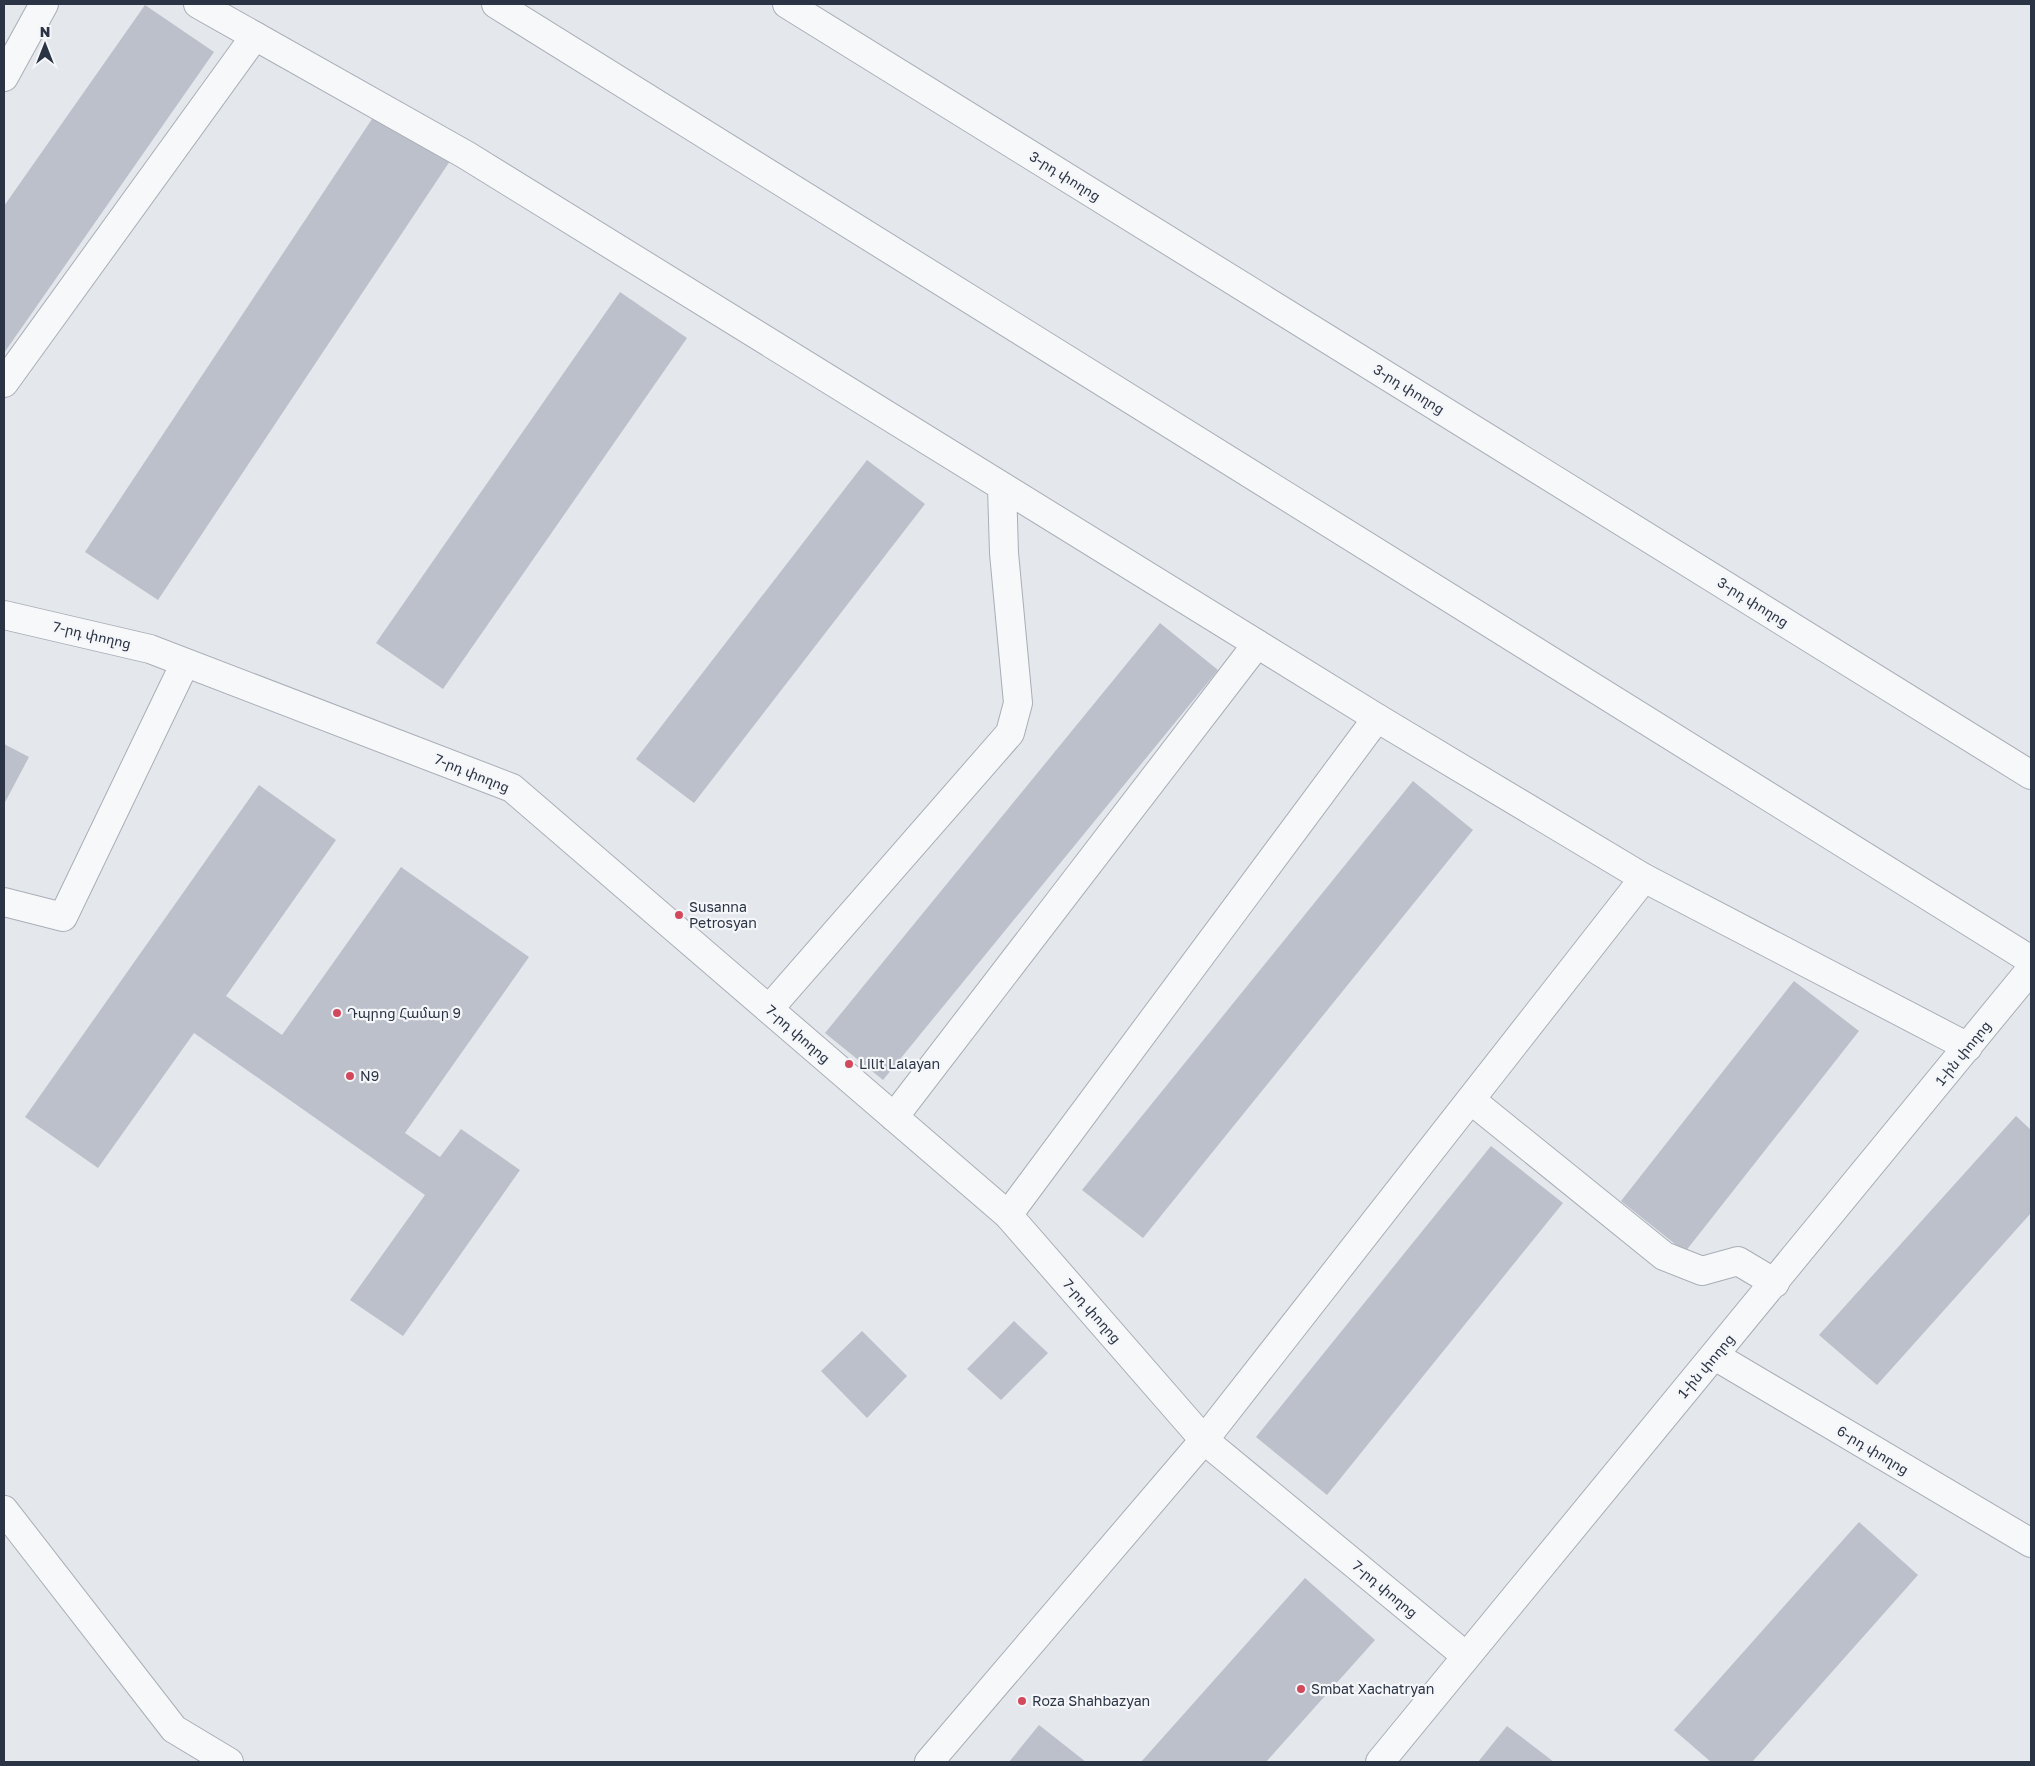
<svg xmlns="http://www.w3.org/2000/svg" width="2035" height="1766" font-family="'Golos Text','Noto Sans Armenian',sans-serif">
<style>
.building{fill:#bbc0ca}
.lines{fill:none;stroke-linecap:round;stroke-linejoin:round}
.minor-casing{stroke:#a9aeb7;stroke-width:30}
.minor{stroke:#f7f8fa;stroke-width:28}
.poi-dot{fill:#d1495b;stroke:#f4f6f9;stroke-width:2}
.labels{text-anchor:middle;stroke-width:4.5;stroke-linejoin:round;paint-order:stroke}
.street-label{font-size:14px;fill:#2b3445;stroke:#f4f6f9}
.poi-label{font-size:14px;fill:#2b3445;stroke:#f4f6f9;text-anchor:start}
</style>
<rect width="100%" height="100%" fill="#e4e7ec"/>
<!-- building -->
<g class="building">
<path d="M145,5L214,52L4,353V206Z"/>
<path d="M376,113L450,161L158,600L85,552Z"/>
<path d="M620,292L687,338L443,689L376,643Z"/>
<path d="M867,460L925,504L694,803L636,759Z"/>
<path d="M1160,623L1218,670L883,1080L825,1033Z"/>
<path d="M4,744L29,757L4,804Z"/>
<path d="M1413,781L1473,830L1143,1238L1082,1190Z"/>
<path d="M259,785L336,840L226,996L282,1035L401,867L529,957L405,1133L440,1157L461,1129L520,1170L403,1336L350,1300L425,1195L194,1033L98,1168L25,1117Z"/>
<path d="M1794,981L1859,1031L1685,1252L1621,1201Z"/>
<path d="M2016,1116L2031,1130V1213L1877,1385L1819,1335Z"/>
<path d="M1491,1146L1563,1203L1327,1495L1256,1437Z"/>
<path d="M1014,1321L1048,1353L1001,1400L967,1369Z"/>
<path d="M862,1331L907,1376L867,1418L821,1371Z"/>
<path d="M1859,1522L1918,1575L1752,1762H1711L1674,1730Z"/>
<path d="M1305,1578L1375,1640L1266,1762H1141Z"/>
<path d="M1039,1725L1086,1762H1009Z"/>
<path d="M1507,1726L1554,1762H1478Z"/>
</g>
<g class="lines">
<defs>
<g id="minor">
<path d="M198,4L466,155L1377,718L1644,878L1968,1047"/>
<path d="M496,4L2031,960"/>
<path d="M787,4L2031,775"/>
<path d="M4,77L44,4"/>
<path d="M4,383L255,36"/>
<path d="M4,615L150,649L512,788L1008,1215L1204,1440L1466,1656"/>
<path d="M4,902L63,917L185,663"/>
<path d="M769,1009L1010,733L1018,703L1004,553L1002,487"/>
<path d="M1471,1100L1664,1256L1702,1271L1738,1261L1775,1283"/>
<path d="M894,1117L1257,644"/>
<path d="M1008,1215L1377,718"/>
<path d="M1715,1356L2031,1543"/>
<path d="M4,1510L174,1729L229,1762"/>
<path d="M929,1762L1204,1440L1644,878"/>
<path d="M1380,1762L2031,969"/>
</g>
</defs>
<!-- minor casing -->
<use href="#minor" class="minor-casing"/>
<!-- minor -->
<use href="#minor" class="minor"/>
</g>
<!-- markers -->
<g class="poi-dot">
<circle cx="679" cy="915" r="5"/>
<circle cx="337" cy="1013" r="5"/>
<circle cx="849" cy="1064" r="5"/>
<circle cx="350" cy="1076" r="5"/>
<circle cx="1301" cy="1689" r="5"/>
<circle cx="1022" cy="1701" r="5"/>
</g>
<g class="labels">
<!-- street labels -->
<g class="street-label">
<text transform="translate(1065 176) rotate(32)" y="5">3-րդ փողոց</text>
<text transform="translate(1409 389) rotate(32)" y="5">3-րդ փողոց</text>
<text transform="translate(1753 602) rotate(32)" y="5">3-րդ փողոց</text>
<text transform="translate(92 635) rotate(13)" y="5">7-րդ փողոց</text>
<text transform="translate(472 773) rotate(22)" y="5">7-րդ փողոց</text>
<text transform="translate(798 1034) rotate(41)" y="5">7-րդ փողոց</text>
<text transform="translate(1963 1053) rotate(-51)" y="5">1-ին փողոց</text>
<text transform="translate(1092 1311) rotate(49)" y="5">7-րդ փողոց</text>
<text transform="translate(1706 1366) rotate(-50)" y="5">1-ին փողոց</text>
<text transform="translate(1873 1450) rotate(31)" y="5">6-րդ փողոց</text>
<text transform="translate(1385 1589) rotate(40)" y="5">7-րդ փողոց</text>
</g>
<!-- poi labels -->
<g class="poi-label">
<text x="689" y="912">Susanna<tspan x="689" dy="16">Petrosyan</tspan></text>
<text x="347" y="1018">Դպրոց Համար 9</text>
<text x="859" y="1069">Lilit Lalayan</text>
<text x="360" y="1081">N9</text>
<text x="1311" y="1694">Smbat Xachatryan</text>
<text x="1032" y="1706">Roza Shahbazyan</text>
</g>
</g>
<!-- border -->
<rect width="2035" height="1766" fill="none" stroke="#2b3445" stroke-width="10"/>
<!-- north arrow -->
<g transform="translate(45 45)" stroke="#f4f6f9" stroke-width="4" paint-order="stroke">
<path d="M0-4L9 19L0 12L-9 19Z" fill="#2b3445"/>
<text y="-8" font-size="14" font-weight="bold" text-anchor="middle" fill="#2b3445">N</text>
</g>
</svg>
